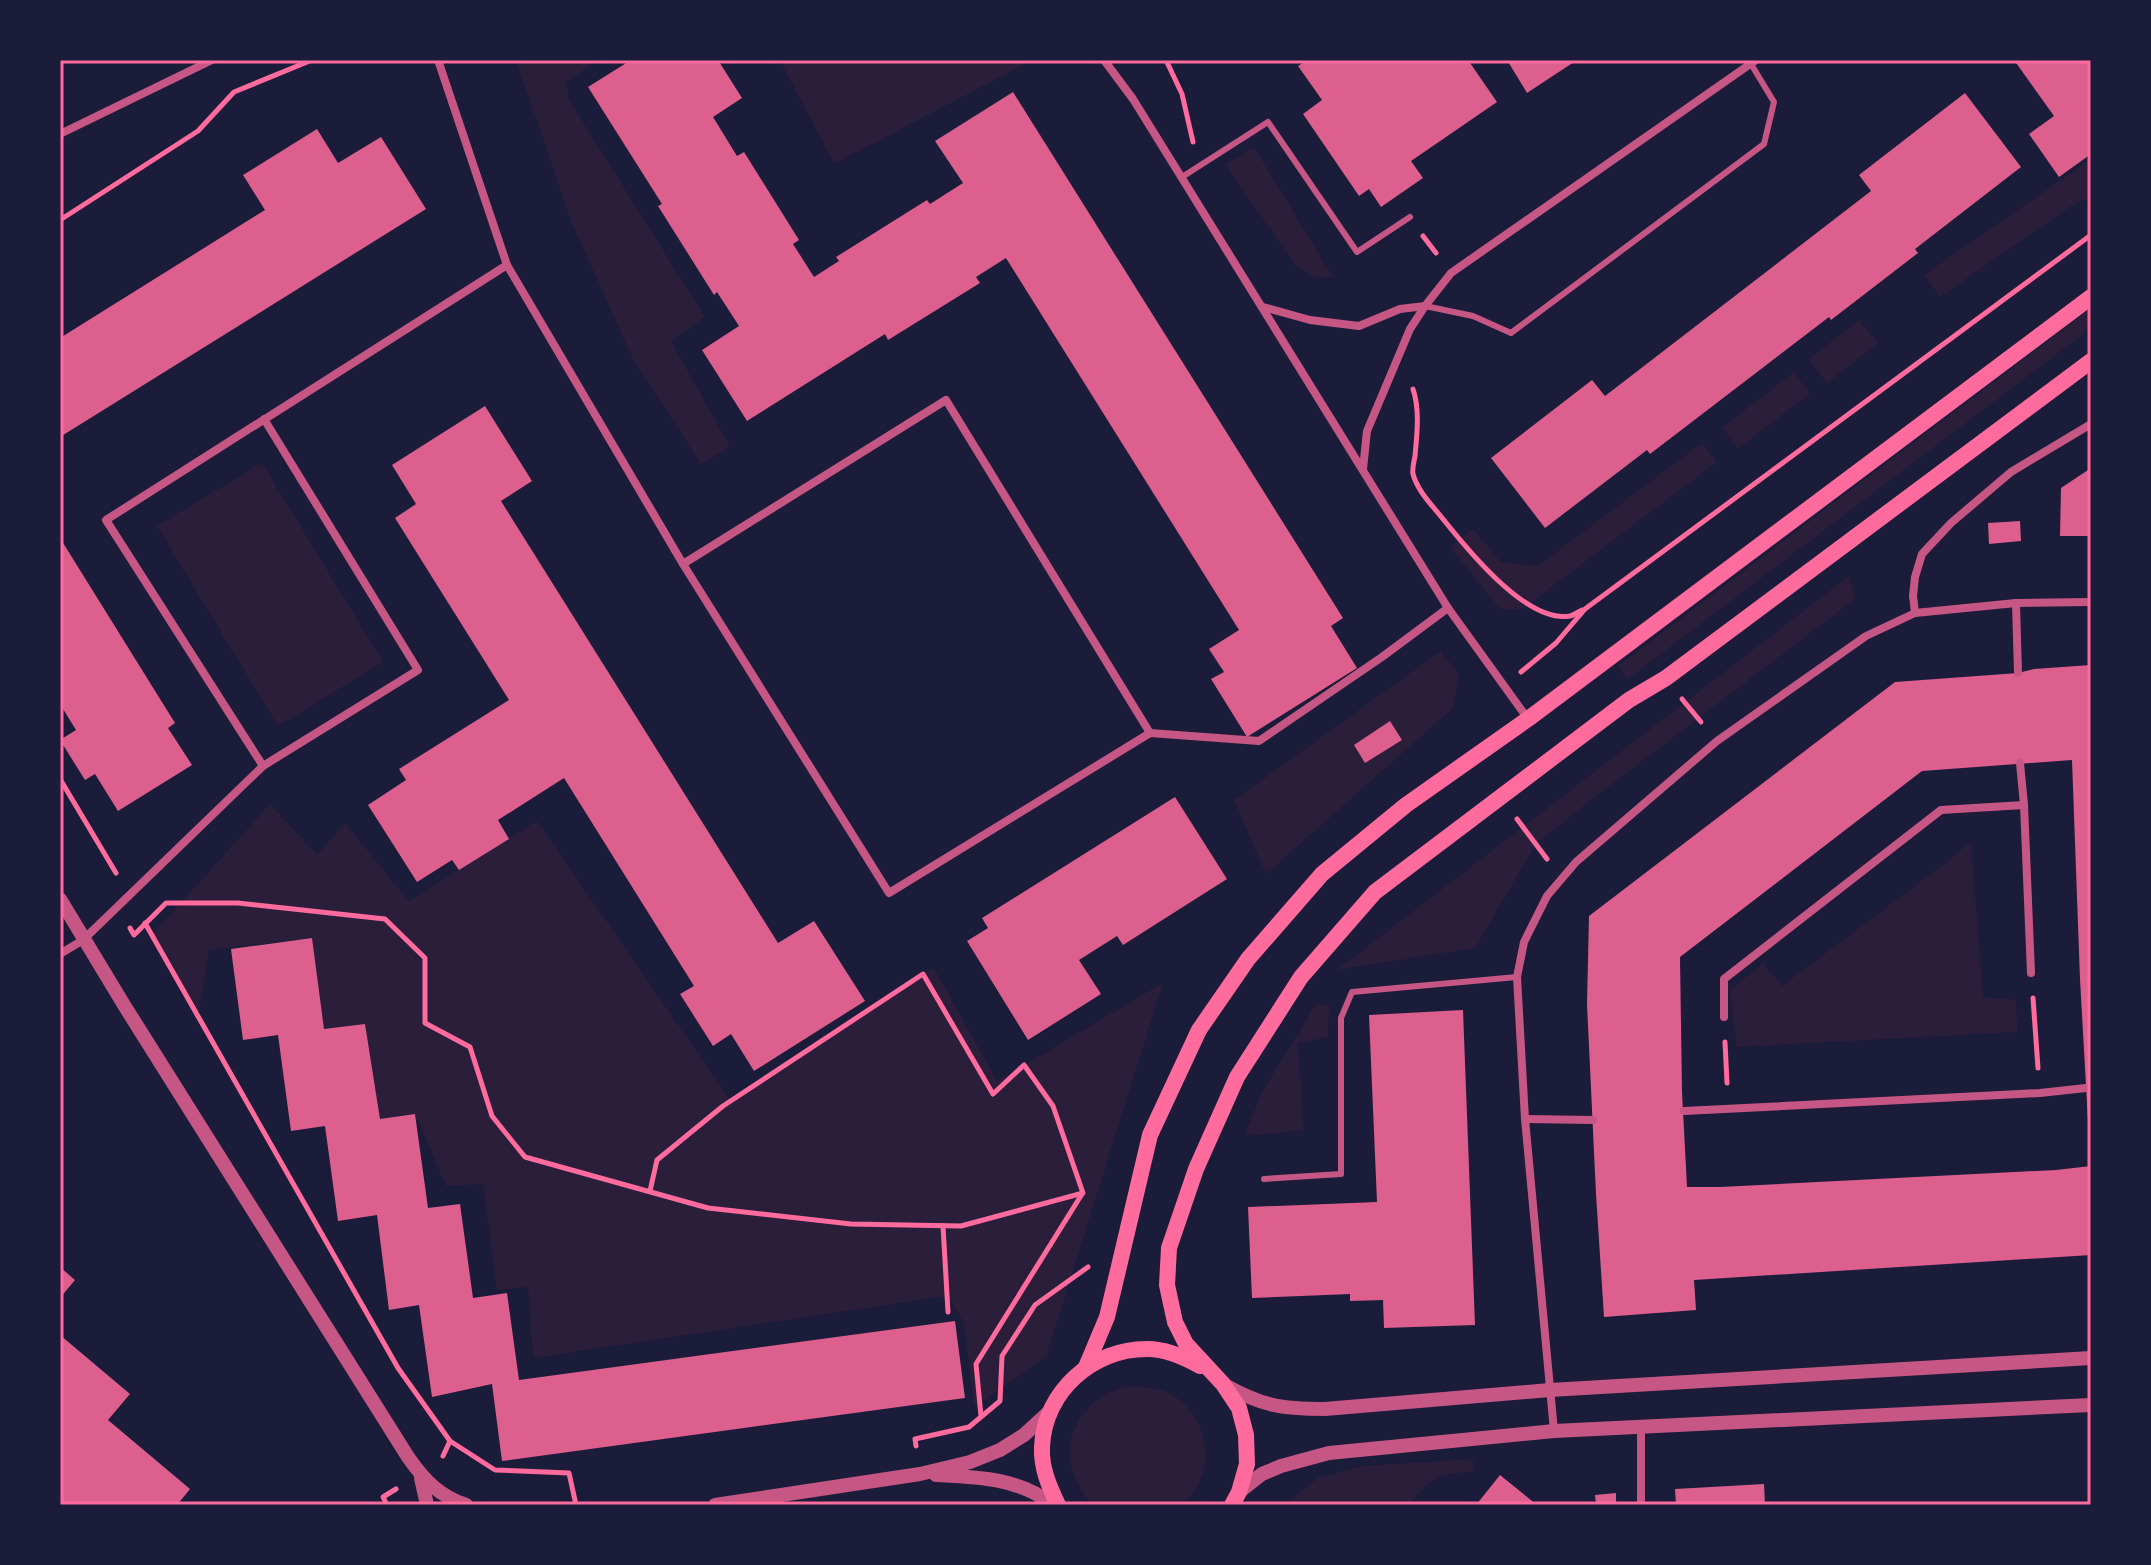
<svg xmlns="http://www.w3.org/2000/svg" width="2151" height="1565" font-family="'Libre Baskerville',serif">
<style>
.green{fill:#2a1e3b}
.building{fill:#dd5f8e}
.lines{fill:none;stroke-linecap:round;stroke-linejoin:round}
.path{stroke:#ff6b9d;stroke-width:5}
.service{stroke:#c65784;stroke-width:6}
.minor{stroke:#c65784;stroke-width:8}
.tertiary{stroke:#c65784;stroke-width:14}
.secondary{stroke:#ff6b9d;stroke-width:16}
.neatline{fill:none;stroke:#ff6b9d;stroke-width:3}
</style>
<rect width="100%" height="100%" fill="#1b1b3a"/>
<!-- green -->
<g class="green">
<path d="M516,60H598L566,82L569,100L705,317L671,341L730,447L701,464L633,359L572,223Z"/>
<path d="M780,60H1033L834,164Z"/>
<path d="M1254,147L1333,277H1315L1295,265L1225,164Z"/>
<path d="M2091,159V199L2077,202L1940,297L1924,275Z"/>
<path d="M2091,308V328L1628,679L1618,666Z"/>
<path d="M1859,320L1878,343L1827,383L1809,359Z"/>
<path d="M1794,372L1810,393L1738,449L1722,428Z"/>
<path d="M1702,443L1717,462L1522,609H1500L1450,547L1473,529L1501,562L1538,566Z"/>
<path d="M262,463L383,662L278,726L157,526Z"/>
<path d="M1849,576L1856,598L1586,804L1536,844L1475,948L1337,970Z"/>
<path d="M1441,651L1459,675L1453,708L1266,874L1234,800Z"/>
<path d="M270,804L317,855L345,823L409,901L537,821L731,1101L934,968L997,1081L1163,983L1046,1357L974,1407L964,1322L947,1296L533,1358L528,1287L497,1290L483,1184L446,1186L415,1114L380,1119L365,1025L324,1029L312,938L209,950L199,1012L151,936Z"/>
<path d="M1971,841L1983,997L2016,1000L2018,1032L1737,1047L1730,990L1763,963L1782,986L1952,858Z"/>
<path d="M1316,1004L1329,1005L1328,1037L1298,1043L1304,1130L1244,1136L1261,1094Z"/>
<path d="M1126,1386C1141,1387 1155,1387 1169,1393C1198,1407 1212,1444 1203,1474C1199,1486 1191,1496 1182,1505H1093C1061,1471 1061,1424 1103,1396C1109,1392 1118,1389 1126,1386Z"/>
<path d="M1473,1459V1472C1437,1474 1432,1475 1409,1505H1284L1318,1478L1363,1466Z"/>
</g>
<!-- building -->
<g class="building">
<path d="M631,60H718L742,98L713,117L737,156L744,152L799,240L793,244L814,277L839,261L836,257L927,200L930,204L963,183L935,141L1013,92L1343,618L1331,626L1357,668L1247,737L1211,679L1224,672L1209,649L1239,630L1006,258L976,277L980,283L888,340L885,334L747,421L702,350L739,326L717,292L714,295L658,206L662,204L588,87Z"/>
<path d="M1307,60H1468L1497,102L1411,161L1423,178L1381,207L1369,189L1359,196L1303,114L1322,100L1298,66Z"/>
<path d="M1507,60H1577L1527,93Z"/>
<path d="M2014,60H2091V154L2059,177L2029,134L2054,116Z"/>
<path d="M1965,93L2021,167L1915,249L1918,253L1831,320L1829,317L1650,454L1647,450L1545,528L1491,458L1592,380L1605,396L1871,191L1859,175Z"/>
<path d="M317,129L338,163L381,137L426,209L60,437V338L265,210L243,175Z"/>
<path d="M485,406L532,481L501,501L778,943L814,921L865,1001L754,1071L731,1034L713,1046L680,994L694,986L564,778L498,820L509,839L459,870L452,860L417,882L368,805L406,780L399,769L509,700L395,518L416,504L392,465Z"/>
<path d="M2091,468V536H2060L2061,488Z"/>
<path d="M2020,521L2021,541L1989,544L1988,523Z"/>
<path d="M60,538L175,723L168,728L192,765L118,811L95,774L85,780L60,740L76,730L60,704Z"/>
<path d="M2091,665V1139H2089L2080,979L2072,760L1922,771L1680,957L1682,1092L1687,1187H1720L2056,1170L2091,1166V1255L1694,1280L1696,1310L1604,1317L1596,1194L1587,1004L1589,916L1895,682L2018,673L2034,669Z"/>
<path d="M1390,721L1402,740L1365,763L1354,745Z"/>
<path d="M1175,797L1227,879L1123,945L1117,936L1079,960L1101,994L1028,1040L967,941L988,928L982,918Z"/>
<path d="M312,938L324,1029L365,1024L380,1119L415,1114L428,1208L460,1204L473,1298L507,1293L519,1380L955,1321L965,1398L502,1461L492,1384L432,1397L419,1305L389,1310L377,1215L338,1221L325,1126L291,1131L278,1035L243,1040L231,949Z"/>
<path d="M1463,1010L1475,1325L1384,1328L1383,1300L1350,1301V1294L1252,1298L1248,1207L1377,1202L1369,1015Z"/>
<path d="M60,1267L75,1280L60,1298Z"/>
<path d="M60,1335L130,1394L108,1420L190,1489L177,1505H60Z"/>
<path d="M1500,1475L1537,1505H1476Z"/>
<path d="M1764,1484L1765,1505H1676L1675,1489Z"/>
<path d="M1616,1493V1505H1596L1595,1495Z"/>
</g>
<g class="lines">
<!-- path -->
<g class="path">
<path d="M1166,60L1182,94L1193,142"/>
<path d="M60,220L198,131L234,92L312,60"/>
<path d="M1423,236L1436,253"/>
<path d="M1413,389C1420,410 1417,434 1415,456C1414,462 1412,468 1413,474C1418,492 1432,505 1443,519C1467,549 1527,624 1570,616C1574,615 1578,612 1582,610"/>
<path d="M1521,672L1556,643L1585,609L2091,235"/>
<path d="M1682,699L1701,722"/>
<path d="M60,779L116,873"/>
<path d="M1517,819L1547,859"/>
<path d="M145,923L398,1368L450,1441L443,1456"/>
<path d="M130,928L134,935L166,903H238L385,919L425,958V1023L470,1047L492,1116L525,1157L708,1208L851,1224L961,1226L1083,1193L1053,1106L1024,1065L993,1094L923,974L723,1106L657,1160L650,1191"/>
<path d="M2033,998L2038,1068"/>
<path d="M1725,1042L1727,1083"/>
<path d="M943,1226L948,1312"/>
<path d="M981,1416L976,1364L1082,1194"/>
<path d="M450,1441L495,1470L569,1473L576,1505"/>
<path d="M916,1446L915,1439L969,1427L1000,1401L1002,1356L1035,1305L1088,1267"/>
<path d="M387,1505L383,1497L396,1489"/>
</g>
<!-- service -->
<g class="service">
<path d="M1182,177L1268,122L1357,252L1410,217"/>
<path d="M1425,306L1473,316L1511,333L1764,144L1774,102L1751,64"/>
<path d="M1264,1179L1341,1174V1018L1352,992L1517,977"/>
</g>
<!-- minor -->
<g class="minor">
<path d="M438,60L507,265L683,564"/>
<path d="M1104,60L1133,99L1448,608L1528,719"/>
<path d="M60,134L212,60"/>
<path d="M1263,307L1310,320L1359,326L1400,309L1425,306L1451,273L1756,60"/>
<path d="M264,419L418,670L263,766L106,520L507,265"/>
<path d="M1363,469L1367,431L1410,329L1425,306"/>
<path d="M2016,603L2018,673"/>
<path d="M1915,613L1913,596L1915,577L1922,554L1951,523L2011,472L2091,424"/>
<path d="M1150,733L889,893L683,564L946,400L1150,733L1259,741L1382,657L1448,608"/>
<path d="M2020,763L2024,805"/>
<path d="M60,954L83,940L263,766"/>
<path d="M1724,1017V979L1941,810L2024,805L2031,973"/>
<path d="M1684,1111L2040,1093L2086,1088"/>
<path d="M1525,1119L1593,1120"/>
<path d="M1641,1426V1505"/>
<path d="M1554,1431L1525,1119L1517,977L1524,942L1547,896L1576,862L1717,741L1866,636L1915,613L2016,603L2091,602"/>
</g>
<!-- tertiary -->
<g class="tertiary">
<path d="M60,899L124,1005L408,1457C424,1480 439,1496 466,1505"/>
<path d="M1223,1384C1262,1406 1281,1409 1325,1409L1550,1390L2091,1358"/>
<path d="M936,1475C977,1477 1020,1478 1053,1505"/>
<path d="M421,1478L427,1505"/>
<path d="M1239,1492L1262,1474L1281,1466L1329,1453L1554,1431L2091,1405"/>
<path d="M715,1505L920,1474L970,1462L1000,1450L1024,1435L1049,1412"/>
</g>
<!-- secondary -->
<g class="secondary">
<path d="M1086,1367L1107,1317L1150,1135L1199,1030L1248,959L1322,874L1406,805L1528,719L2091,297"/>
<path d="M1058,1505C1049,1486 1041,1468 1042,1447C1044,1391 1094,1348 1148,1349C1166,1349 1184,1357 1200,1366"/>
<path d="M1232,1505L1239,1492L1247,1464L1246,1435L1239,1408L1223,1384L1186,1344L1175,1322L1167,1285L1169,1248L1196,1169L1237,1077L1301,977L1375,892L1629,700L1666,678L2091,361"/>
</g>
</g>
<!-- border -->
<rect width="2151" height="1565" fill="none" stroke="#1b1b3a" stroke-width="124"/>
<rect x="62" y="62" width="2027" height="1441" class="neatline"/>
</svg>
